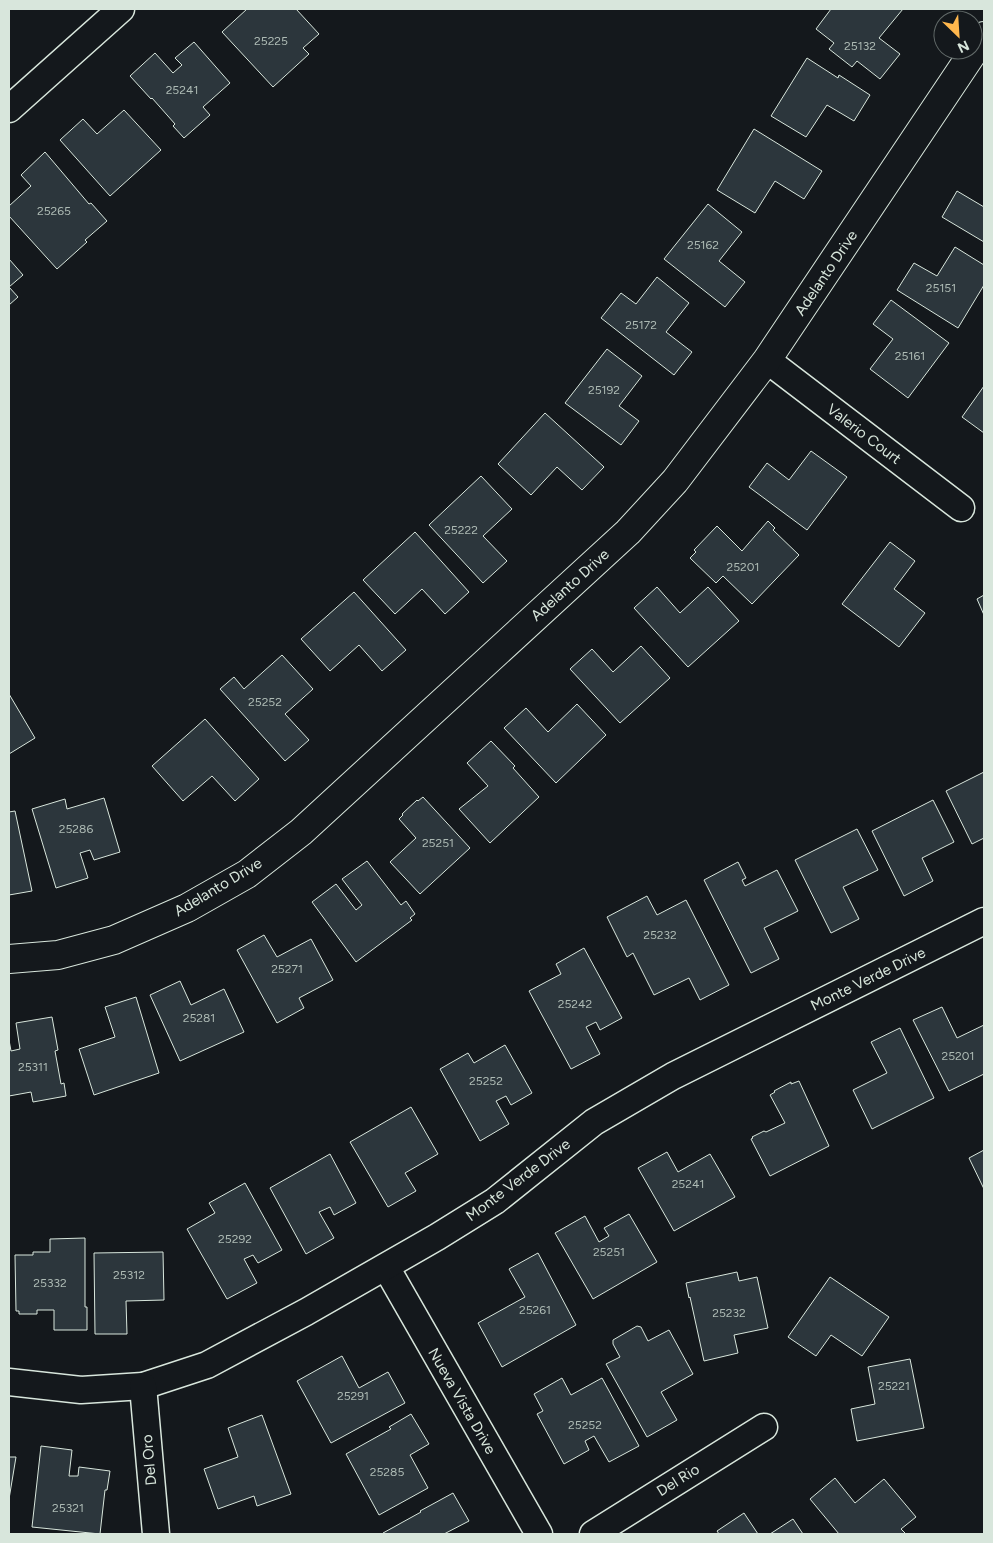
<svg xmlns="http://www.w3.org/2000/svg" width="993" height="1543" font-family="Figtree,sans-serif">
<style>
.building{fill:#2c363c;stroke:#d8e6dc}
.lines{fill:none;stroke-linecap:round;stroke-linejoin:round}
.minor-casing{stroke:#d8e6dc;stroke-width:29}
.tertiary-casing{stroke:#d8e6dc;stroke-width:30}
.minor{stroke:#14181c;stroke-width:26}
.tertiary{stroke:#14181c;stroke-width:28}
.labels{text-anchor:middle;stroke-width:4;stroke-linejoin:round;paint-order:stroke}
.number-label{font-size:12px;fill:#adbab4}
.street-label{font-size:15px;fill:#d8e6dc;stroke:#14181c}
</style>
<rect width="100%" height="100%" fill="#14181c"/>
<!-- building -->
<g class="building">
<path d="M247,9H296L319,34L303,48L309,54L273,87L222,32Z"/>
<path d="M831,9H903L879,38L900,54L880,79L857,61L852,67L829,49L834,43L816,29Z"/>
<path d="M194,42L230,83L203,107L210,115L184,138L173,126L175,124L152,98L151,99L130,76L155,53L173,73L182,65L175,58Z"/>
<path d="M807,58L838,78L839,75L870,95L854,121L827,105L806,137L771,116Z"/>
<path d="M124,110L161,150L110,196L60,140L83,119L97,134Z"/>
<path d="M754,129L822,171L804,199L775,181L755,213L717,190Z"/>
<path d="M45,152L89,204L91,203L107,221L85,240L87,242L57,269L9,216V206L31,186L21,175Z"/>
<path d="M957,191L984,207V242L942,217Z"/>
<path d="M708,204L742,232L719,261L745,282L725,307L664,259Z"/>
<path d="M955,247L984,265V285L958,328L897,290L914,263L937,276Z"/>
<path d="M9,259L23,275L9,287Z"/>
<path d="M657,277L689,303L666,332L692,352L674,375L601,318L621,293L636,304Z"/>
<path d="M9,287L18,297L9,305Z"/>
<path d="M891,300L949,343L908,398L870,369L893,339L873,324Z"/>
<path d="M607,349L642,376L619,406L639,421L621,445L565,403Z"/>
<path d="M984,386V433L962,417Z"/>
<path d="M545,413L604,467L582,490L557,467L531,495L498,464Z"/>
<path d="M811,451L847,477L807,530L749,487L767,463L789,480Z"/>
<path d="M481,476L512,509L483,536L507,561L483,583L429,525Z"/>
<path d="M768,521L775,528L773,530L799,555L752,604L723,576L716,583L690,558L696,552L694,550L717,526L742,551Z"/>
<path d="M415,532L469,592L445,614L422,589L395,614L363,580Z"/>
<path d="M890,542L915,561L894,589L925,613L899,647L842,604Z"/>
<path d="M657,587L680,613L708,587L739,621L688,667L634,608Z"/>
<path d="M354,592L406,650L382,671L359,645L330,671L301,639Z"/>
<path d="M984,595V615L977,599Z"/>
<path d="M641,646L670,678L620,723L570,669L592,649L613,672Z"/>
<path d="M282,655L313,689L285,714L309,740L285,761L220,689L234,677L244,689Z"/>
<path d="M9,694L35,738L9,754Z"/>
<path d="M577,704L606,735L556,783L504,728L526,708L548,732Z"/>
<path d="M205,719L259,779L235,801L212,776L183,801L152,766Z"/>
<path d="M491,741L515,766L513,768L539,797L490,843L459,809L488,786L467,763Z"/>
<path d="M984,772V838L972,844L946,791Z"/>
<path d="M423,797L470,848L420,894L390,862L416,838L399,819L403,815L402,814L417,800L418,801Z"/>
<path d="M104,798L120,852L94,860L90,850L80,853L88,878L56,888L32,809L65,799L67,809Z"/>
<path d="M933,800L954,842L922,858L933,881L904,896L872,831Z"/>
<path d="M15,811L32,891L9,895V812Z"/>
<path d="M857,829L878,870L843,887L859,919L831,933L795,860Z"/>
<path d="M367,861L401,905L406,901L415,914L410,918L412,920L356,962L312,902L336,884L356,910L362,905L342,879Z"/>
<path d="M738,862L746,878L742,880L745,886L777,870L798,911L764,928L779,959L751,973L704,880Z"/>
<path d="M647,896L657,915L686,900L729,985L700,1000L689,978L654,995L633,953L627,957L607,917Z"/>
<path d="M264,935L277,957L311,939L333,980L299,998L304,1008L277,1023L237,950Z"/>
<path d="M584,948L622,1018L600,1030L596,1022L586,1027L600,1054L571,1069L529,991L561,974L556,964Z"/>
<path d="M180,981L191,1005L224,989L244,1032L180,1061L150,995Z"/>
<path d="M136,997L159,1073L94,1095L79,1049L115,1037L105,1007Z"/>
<path d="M942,1007L957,1038L984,1025V1074L949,1091L913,1020Z"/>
<path d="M52,1017L58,1050L55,1051L61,1084L64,1083L66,1096L33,1102L31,1092L9,1096V1040L11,1051L20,1049L16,1023Z"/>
<path d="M900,1028L934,1098L872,1129L853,1090L887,1073L871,1042Z"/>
<path d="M505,1045L532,1093L511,1105L506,1096L496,1101L509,1124L480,1141L440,1069L468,1053L474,1063Z"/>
<path d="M799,1081L829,1146L770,1176L751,1139L753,1138L752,1137L764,1131L766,1132L785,1123L770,1095L775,1092L774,1091L791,1082V1084Z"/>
<path d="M411,1107L438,1154L405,1173L416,1191L388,1207L350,1142Z"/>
<path d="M984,1150V1189L969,1158Z"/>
<path d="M667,1152L678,1172L710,1154L735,1197L674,1231L638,1168Z"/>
<path d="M330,1154L356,1203L334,1215L330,1207L319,1212L334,1238L306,1254L270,1188Z"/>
<path d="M245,1183L282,1250L258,1263L253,1255L244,1259L257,1283L227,1299L187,1229L215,1213L209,1203Z"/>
<path d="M629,1214L657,1262L593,1299L555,1233L585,1216L599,1242L609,1236L604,1228Z"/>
<path d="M85,1238V1307H87V1330H54V1310H37V1314H19V1311H16L15,1255H33V1252H50V1239Z"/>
<path d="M163,1252L164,1300L126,1301L127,1334H95L94,1253Z"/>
<path d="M538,1253L576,1325L502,1367L478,1323L525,1297L509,1269Z"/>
<path d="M737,1272L739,1281L757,1277L768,1328L734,1335L738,1353L704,1361L690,1297L689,1298L686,1283Z"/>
<path d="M830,1277L889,1317L862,1356L831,1335L816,1356L788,1337Z"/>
<path d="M637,1326L641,1327L648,1341L669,1330L693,1374L661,1392L677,1420L647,1437L606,1364L620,1357L613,1344V1340Z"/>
<path d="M342,1356L359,1388L388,1372L405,1403L331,1443L297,1381Z"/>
<path d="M910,1359L924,1428L857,1441L851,1409L875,1404L868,1367Z"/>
<path d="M562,1378L571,1395L602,1378L639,1446L609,1462L594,1436L585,1441L589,1450L564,1464L537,1414L543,1411L534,1394Z"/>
<path d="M411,1414L429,1444L410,1455L428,1488L379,1515L346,1454L391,1429L389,1427Z"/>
<path d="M262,1415L291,1494L257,1506L254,1496L218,1509L204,1469L238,1457L228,1428Z"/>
<path d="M41,1446L72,1450L69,1476H78L79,1467L110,1471L107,1490H105L100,1534L32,1527Z"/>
<path d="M9,1457H16L9,1499Z"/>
<path d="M835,1478L855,1503L884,1479L916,1517L901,1529L906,1534H839L810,1499Z"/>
<path d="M453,1493L469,1521L444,1534H384L383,1533L421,1512L420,1511Z"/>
<path d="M744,1513L758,1534H719L717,1531Z"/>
<path d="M793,1519L803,1534H770Z"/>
</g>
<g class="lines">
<defs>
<g id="minor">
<path d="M9,109L121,9"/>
<path d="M767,360L961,508"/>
<path d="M386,1267L539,1534"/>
<path d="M9,1382L81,1390L143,1386L207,1365L306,1312L437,1237L495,1201L594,1122L673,1076L984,921"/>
<path d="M143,1386L156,1534"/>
<path d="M593,1534L764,1427"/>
</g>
<path id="tertiary" d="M9,959L58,955L114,940L187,908L247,874L301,832L628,532L675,481L767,360L984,36"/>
</defs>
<!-- minor casing -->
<use href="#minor" class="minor-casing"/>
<!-- tertiary casing -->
<use href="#tertiary" class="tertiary-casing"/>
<!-- minor -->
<use href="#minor" class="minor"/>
<!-- tertiary -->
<use href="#tertiary" class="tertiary"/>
</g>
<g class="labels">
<!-- number labels -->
<g class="number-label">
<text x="271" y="45">25225</text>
<text x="860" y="50">25132</text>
<text x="182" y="94">25241</text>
<text x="54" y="215">25265</text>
<text x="703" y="249">25162</text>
<text x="941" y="292">25151</text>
<text x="641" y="329">25172</text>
<text x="910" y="360">25161</text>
<text x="604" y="394">25192</text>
<text x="461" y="534">25222</text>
<text x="743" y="571">25201</text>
<text x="265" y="706">25252</text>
<text x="76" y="833">25286</text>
<text x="438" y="847">25251</text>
<text x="660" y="939">25232</text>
<text x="287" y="973">25271</text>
<text x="575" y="1008">25242</text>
<text x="199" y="1022">25281</text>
<text x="958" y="1060">25201</text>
<text x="33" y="1071">25311</text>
<text x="486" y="1085">25252</text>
<text x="688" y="1188">25241</text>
<text x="235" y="1243">25292</text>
<text x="609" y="1256">25251</text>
<text x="129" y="1279">25312</text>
<text x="50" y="1287">25332</text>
<text x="535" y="1314">25261</text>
<text x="729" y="1317">25232</text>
<text x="894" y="1390">25221</text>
<text x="353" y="1400">25291</text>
<text x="585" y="1429">25252</text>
<text x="387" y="1476">25285</text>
<text x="68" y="1512">25321</text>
</g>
<!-- street labels -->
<g class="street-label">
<text transform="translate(826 273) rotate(-56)" y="5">Adelanto Drive</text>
<text transform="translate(864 434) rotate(37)" y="5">Valerio Court</text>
<text transform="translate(570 585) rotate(-42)" y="5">Adelanto Drive</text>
<text transform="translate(218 887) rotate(-31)" y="5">Adelanto Drive</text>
<text transform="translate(868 979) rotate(-26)" y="5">Monte Verde Drive</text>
<text transform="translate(518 1180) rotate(-37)" y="5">Monte Verde Drive</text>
<text transform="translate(462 1401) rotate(60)" y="5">Nueva Vista Drive</text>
<text transform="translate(149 1460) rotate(-95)" y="5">Del Oro</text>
<text transform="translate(678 1480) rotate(-32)" y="5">Del Rio</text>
</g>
</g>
<!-- border -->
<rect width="993" height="1543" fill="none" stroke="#d8e6dc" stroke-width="20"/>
<!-- north arrow -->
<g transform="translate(958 35) rotate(155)"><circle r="24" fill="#14181c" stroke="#626a69"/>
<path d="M0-4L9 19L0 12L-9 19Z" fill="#ffb74d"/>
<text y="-8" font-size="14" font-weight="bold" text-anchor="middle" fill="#d8e6dc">N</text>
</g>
</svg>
